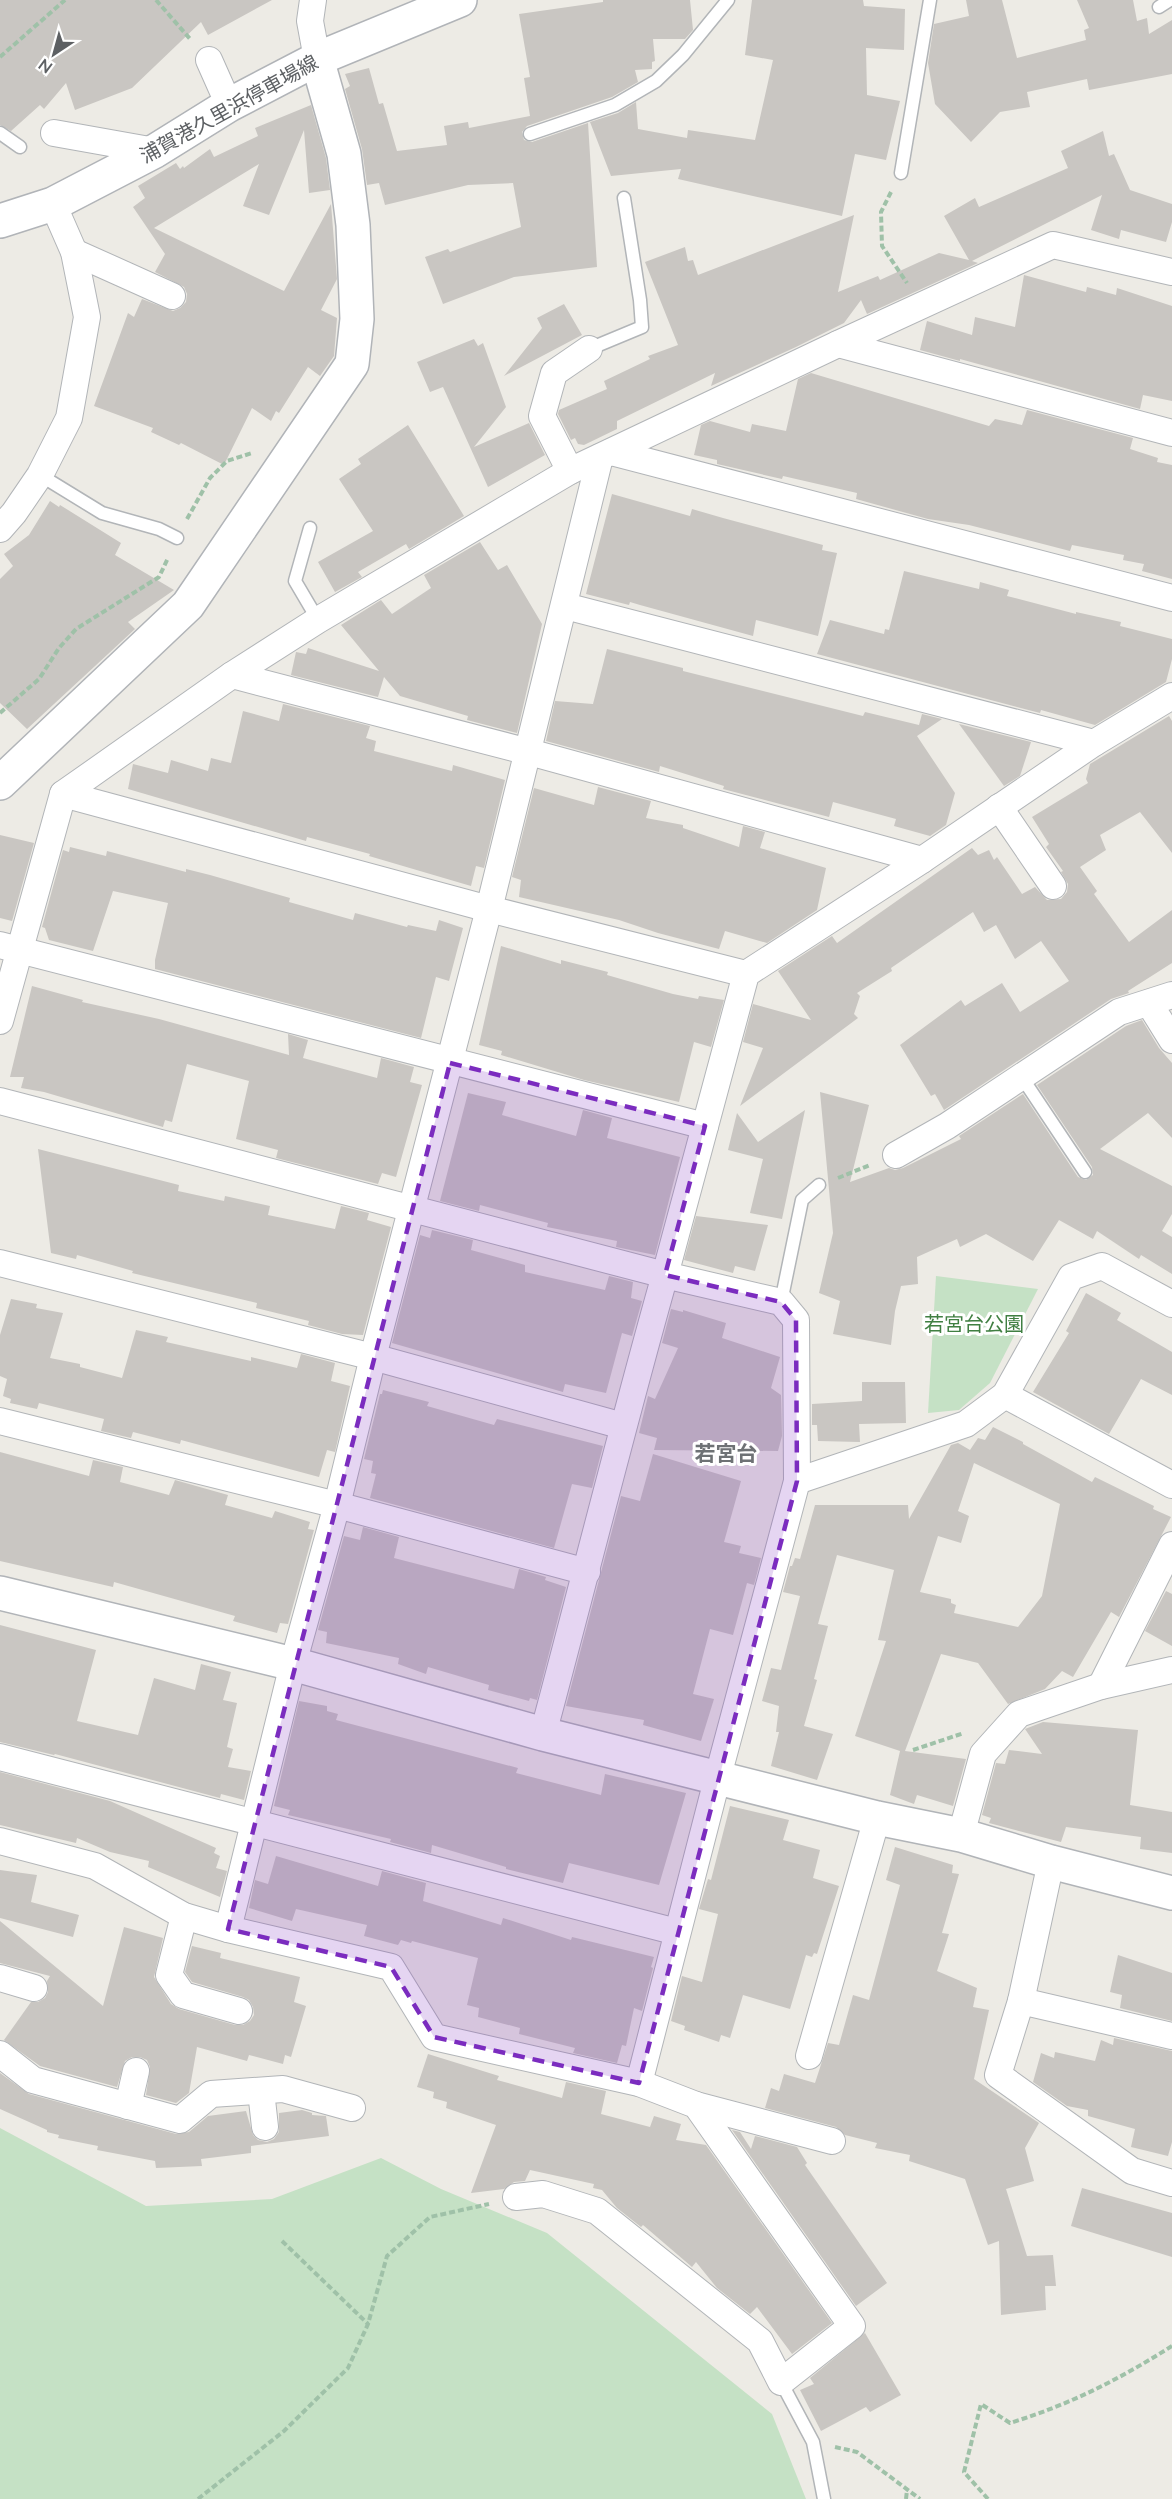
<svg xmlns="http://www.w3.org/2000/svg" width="1172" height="2499" font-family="Lato,'Noto Sans JP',sans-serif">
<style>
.green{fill:#c5e1c5}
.building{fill:#c9c6c2;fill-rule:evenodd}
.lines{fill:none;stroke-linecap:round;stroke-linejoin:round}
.lane-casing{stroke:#b2b5b8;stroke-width:15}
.street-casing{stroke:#b2b5b8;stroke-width:28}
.secondary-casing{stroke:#b1b4b8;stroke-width:36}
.path{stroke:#9fc1a8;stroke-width:4;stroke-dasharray:6 3;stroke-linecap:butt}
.lane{stroke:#fff;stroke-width:12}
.street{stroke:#fff;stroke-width:26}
.secondary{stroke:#fff;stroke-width:33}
.marked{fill:#7b2cbf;fill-opacity:0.2;stroke:#7b2cbf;stroke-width:4.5;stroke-dasharray:12 8;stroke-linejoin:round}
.labels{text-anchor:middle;stroke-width:6;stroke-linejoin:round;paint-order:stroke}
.street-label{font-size:20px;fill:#5d6063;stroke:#fff}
.park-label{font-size:20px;fill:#407f42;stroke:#fff}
.neighbourhood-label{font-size:21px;font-weight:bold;fill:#6e7275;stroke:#fff}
</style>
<rect width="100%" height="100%" fill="#edebe5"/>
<!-- green -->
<g class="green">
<path d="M936,1276L1038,1289L990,1383L959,1410L928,1413Z"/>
<path d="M0,2128L146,2206L272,2199L381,2158L441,2189L547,2233L772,2414L806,2499H0Z"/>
</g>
<!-- building -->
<g class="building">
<path d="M0,0H272L208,35L201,22L132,88L75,110L66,83L44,109L40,105L11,131L0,125Z"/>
<path d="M603,0H690L693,30L685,39H653L655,61L652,62V69L635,70L638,82L612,97L527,126L522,132L524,140L532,142L588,123L597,267L514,277L443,304L425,257L448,249L450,252L521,227L513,183L468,185L385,205L379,183L367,185L362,149L345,89L350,86L345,74L369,68L379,104L383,103L397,151L447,145L444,126L468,122L469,128L530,116L524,78L530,77L519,14L603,2Z"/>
<path d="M752,0H863L864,6L905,9L904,50L866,48L867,95L900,101L886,160L855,154L842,216L678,179L681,169L611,176L590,122L618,113L636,102L638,129L687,138L688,130L755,140L773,60L745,55Z"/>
<path d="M966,0H1002L1017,58L1086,40L1084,30L1089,28L1077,0H1133L1137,21L1147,18L1149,34L1172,20V74L1089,90L1087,79L1027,92L1030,107L1000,112L971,142L935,104L928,63L934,24L969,16Z"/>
<path d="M311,105L326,158L330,190L309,193L304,130L269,215L243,206L259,164L154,228L284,291L331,204L337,279L321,310L337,318L334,356L320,376L308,367L279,413L276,411L271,421L252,408L224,465L181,443L179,445L151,432L153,428L94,406L128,313L134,317L142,299L173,311L180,308L186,302L187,294L184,287L155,272L165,254L133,207L145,198L138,186L176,163L180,169L183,166L184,168L210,149L214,157L258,136L255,128Z"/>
<path d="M1103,131L1109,156L1114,154L1130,190L1172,204V222L1166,242L1121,230L1119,239L1091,230L1102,195L972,261L978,263L867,314L861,300L844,323L796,347L711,386L715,373L617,421V429L584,445L578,444L575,438L571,440L558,414L559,410L607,389L604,381L650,359L648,356L678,345L645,262L685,247L688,261L693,260L698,275L854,215L838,292L878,276L880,280L939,253L969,260L944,216L975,198L979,207L1068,168L1061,151Z"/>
<path d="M1024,275L1086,292L1087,287L1116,295L1117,288L1172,306V401L1143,395L1140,409L960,359V361L920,350L927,321L972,335L975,317L1015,327Z"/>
<path d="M564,304L582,335L504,376L542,328L537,318Z"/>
<path d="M474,339L478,346L483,343L506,407L474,447L529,423L545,455L488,487L443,387L430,392L417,362Z"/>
<path d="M811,373L989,426L995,419L1022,425L1027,410L1133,438L1130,449L1158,458L1157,462L1172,465V579L1142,571L1144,564L1123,560L1124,555L1072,545L1070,551L969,525L928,519L856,499L857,493L783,476L782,479L717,464V460L694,455L701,425L710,421L750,432L752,424L786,431L798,379Z"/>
<path d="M408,425L464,516L409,549L406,544L358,572L362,577L335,592L318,562L373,531L339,479L361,464L358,459Z"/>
<path d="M612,494L690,516L692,509L723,518L823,545L822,550L837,553L818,636L756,620L753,636L640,605L630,602L629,605L586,594Z"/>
<path d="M50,501L59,507L60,505L121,543L115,555L174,590L128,622L135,629L27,729L0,703V579L13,566L4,554L29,535Z"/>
<path d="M480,542L498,570L507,565L542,624L517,733L467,720L468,716L400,696L384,677L378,697L291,675L296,652L306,654L308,648L379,671L341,625L381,600L392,614L431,588L424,575Z"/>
<path d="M904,571L979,589L980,582L1009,590L1007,596L1076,614V612L1121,622L1120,626L1172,639V659L1166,682L1095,725L1041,710L1040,713L817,654L830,620L884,634L885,629L889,630Z"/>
<path d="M607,649L683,668V671L863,716L865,712L919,725L922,714L942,719L917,736L955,793L946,825L930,836L894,826L896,819L833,802L829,817L723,789L724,786L660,766L659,772L546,741L555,701L593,704Z"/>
<path d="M283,704L370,726L366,738L376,741L374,751L452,771L453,765L505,780L484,868L476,866L471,886L369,856L370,854L307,837L306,841L128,789L133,764L168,773L171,760L208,771L211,758L231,763L243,711L279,721Z"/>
<path d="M1169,716L1172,721V853L1140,812L1100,835L1106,850L1080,867L1097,891L1094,894L1129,942L1172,910V963L1128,991L1129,993L1111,999L944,1110L935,1094L931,1096L900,1045L961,1000L965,1006L1002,983L1020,1012L1069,981L1041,941L1015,959L996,925L984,932L973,912L891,968L892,971L857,993L860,996L854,1014L858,1018L740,1106L763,1048L743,1042L753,1004L811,1020L778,971L832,936L837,943L972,848L978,855L989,850L994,860L997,857L1022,894L1035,887L1047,900L1061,899L1067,892L1068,884L1061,872L1063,871L1046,847L1049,844L1032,817L1088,783L1086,779L1090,764Z"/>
<path d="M959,724L1031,742L1020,776L1004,786Z"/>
<path d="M598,787L651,801L646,818L683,825V828L739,847L743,826L765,832L760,848L826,868L817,910L767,943L725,931L719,949L658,933L619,920L519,897L521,880L512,877L534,788L594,805Z"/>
<path d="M0,835L34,843L12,921L0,918Z"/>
<path d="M70,847L106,856L107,851L186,872V869L210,875L290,898L289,902L353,920L355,913L407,927L408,925L436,931L439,920L463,928L449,981L436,977L421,1038L155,969V960L168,903L113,891L93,951L49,940L45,928L42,927L63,850L69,852Z"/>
<path d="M501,946L561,964V960L608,972L607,975L673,994L698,999L699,996L724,1000L711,1047L694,1042L679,1102L584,1080L501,1055L502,1051L479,1045Z"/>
<path d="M32,986L83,1000L82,1002L159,1019L289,1055L288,1034L308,1040L303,1058L377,1078L381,1058L414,1067L410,1082L422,1085L396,1177L382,1173L378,1184L276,1158L278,1150L236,1139L249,1081L187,1064L172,1122L165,1120L163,1127L44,1092L21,1088L24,1077H10Z"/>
<path d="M1142,1020L1159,1048L1172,1063V1138L1148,1113L1100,1149L1172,1186V1214L1162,1231L1172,1237V1274L1141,1255L1139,1259L1097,1231L1093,1239L1059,1220L1033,1261L986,1234L960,1247L957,1239L917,1257L918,1284L901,1286L895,1311L891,1345L833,1334L840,1301L819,1293L833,1233L820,1092L869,1105L850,1182L889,1168L895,1170L903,1168L961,1139L959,1136L1023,1094L1078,1177L1086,1180L1093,1175L1092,1167L1037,1085L1126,1026Z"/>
<path d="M468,1093L506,1102L502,1115L576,1136L583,1110L612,1118L607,1138L680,1157L655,1255L616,1247L617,1241L547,1227L548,1223L480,1205L479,1211L440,1201Z"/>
<path d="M805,1110L782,1219L750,1213L763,1159L728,1150L737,1113L758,1142Z"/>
<path d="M38,1149L179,1185L178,1191L224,1201L225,1196L270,1206L268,1215L335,1229L341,1206L369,1213L367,1220L391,1227L363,1335L342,1334L308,1325L309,1321L256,1308L257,1303L132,1273L133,1271L77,1255L76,1259L51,1253Z"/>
<path d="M696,1216L768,1225L755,1271L735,1266L733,1273L684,1260Z"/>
<path d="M432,1230L473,1240L471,1250L525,1265V1272L605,1290L609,1276L633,1282L631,1298L642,1301L632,1336L622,1333L606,1393L565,1384L563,1392L392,1343L420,1235L430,1238Z"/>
<path d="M1086,1293L1121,1313L1117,1320L1172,1352V1395L1141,1379L1109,1434L1033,1392L1069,1333L1066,1331Z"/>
<path d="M11,1299L37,1304L36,1308L63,1313L50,1358L80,1364V1367L122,1378L136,1330L168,1337L166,1342L251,1361V1357L297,1368L301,1354L335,1363L331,1381L350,1386L335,1452L327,1450L319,1477L181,1440L180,1444L133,1432L131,1438L101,1431L104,1419L39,1403L37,1409L10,1403L11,1399L3,1396L7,1379L0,1376V1335Z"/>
<path d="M671,1309L683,1312V1310L726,1323L722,1338L780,1357L771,1388L781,1395L782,1436L778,1451L654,1450L657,1438L639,1433L648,1396L655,1399L678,1348L662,1343Z"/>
<path d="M862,1382H905L906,1423L859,1424L860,1442L818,1441L817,1425H812V1404L862,1401Z"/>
<path d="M383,1390L429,1402L427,1406L494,1425L497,1419L603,1446L592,1488L572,1484L554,1548L370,1498L376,1474L371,1473L373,1461L364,1459L380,1394H382Z"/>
<path d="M993,1427L1023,1442V1444L1092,1482L1095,1477L1154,1506L1153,1509L1171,1517L1119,1617L1111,1612L1073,1677L1062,1671L1045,1689L1008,1704L978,1663L941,1654L905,1751L966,1759L953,1806L917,1795L914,1804L890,1795L900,1751L855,1736L886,1641L878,1640L894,1570L837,1555L818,1624L828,1626L814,1679L817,1680L804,1726L833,1734L817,1780L771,1766L779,1732H776L779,1706L762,1701L771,1668L781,1670L800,1596L783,1592L790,1566H792L795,1558L800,1559L815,1505H908L909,1519L951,1445L958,1443L970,1450L978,1438L985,1440ZM974,1463L1060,1504L1042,1596L1018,1627L954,1613L956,1605L951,1603V1599L920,1592L938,1536L961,1543L969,1516L958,1511Z"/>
<path d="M0,1452L89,1476L93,1460L123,1467L120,1482L169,1495L175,1480L228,1495L225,1505L272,1518L275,1511L310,1522L308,1529L314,1530L288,1624L280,1623L277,1633L233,1621L235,1616L114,1582L113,1587L0,1561Z"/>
<path d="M653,1454L741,1481L724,1542L741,1546L739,1553L761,1558L754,1585L747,1583L733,1635L710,1629L693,1694L714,1699L701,1741L643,1725L644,1720L566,1706L621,1496L640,1501Z"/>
<path d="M363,1527L399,1537L394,1558L514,1589L519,1569L546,1577L545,1580L566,1587L537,1700L530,1698L529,1701L488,1690L489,1685L428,1667L426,1674L398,1664L399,1658L326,1643L327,1632L318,1630L344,1536L360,1540Z"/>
<path d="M1166,1591L1172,1594V1646L1145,1631Z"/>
<path d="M0,1625L96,1650L77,1721L138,1735L154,1678L195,1690L201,1664L231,1672L223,1700L237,1703L227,1747L233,1749L228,1767L251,1771L244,1800L221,1794L220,1798L55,1754L54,1755L0,1742Z"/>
<path d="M299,1701L327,1706V1711L338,1714L336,1720L518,1768L516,1773L601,1795L605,1774L686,1793L659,1885L569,1863L563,1883L506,1869V1867L432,1845L431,1853L390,1842L391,1839L288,1815L290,1810L274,1806Z"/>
<path d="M1043,1722L1138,1730L1130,1805L1172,1812V1853L1140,1849L1141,1837L1066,1827L1061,1842L989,1823L991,1818L982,1815L996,1763L1005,1764L1009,1750L1042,1754L1025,1729Z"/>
<path d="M0,1772L110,1801L216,1848L214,1853L220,1856L216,1868L227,1871L220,1897L148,1867L149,1861L110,1852L77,1838L76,1843L0,1825Z"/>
<path d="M730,1806L789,1820L783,1840L820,1850L813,1878L839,1886L817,1954L814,1953L812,1957L806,1955L790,2009L743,1995L730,2038L721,2035L719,2042L684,2030L685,2026L671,2021L682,1976L702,1982L718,1914L699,1909L708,1879L711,1880Z"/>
<path d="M895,1847L953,1865L952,1873L959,1874L942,1933L949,1934L937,1971L977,1988L973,2007L989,2010L974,2079L1039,2123L1025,2148L1034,2181L1006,2189L1027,2256L1053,2255L1056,2286H1045L1046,2310L1001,2315L999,2241L988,2245L965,2179L909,2161L910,2155L875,2148L877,2143L845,2135L836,2127L765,2108L771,2088L779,2091L784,2074L815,2083L828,2043L839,2045L853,1995L869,2000L900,1885L886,1880Z"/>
<path d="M276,1856L378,1886L382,1871L426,1883L423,1901L501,1925L503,1918L571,1940L572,1937L654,1957L651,1967L653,1968L642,2011L634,2008L626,2046L622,2045L617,2063L573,2053L575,2048L519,2034L520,2028L478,2017L479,2008L467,2005L478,1958L412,1941L411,1943L401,1940L398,1945L364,1936L367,1925L296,1909L292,1921L249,1908L255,1880L268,1884Z"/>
<path d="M0,1870L37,1875L31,1902L79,1915L73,1937L0,1918Z"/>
<path d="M0,1921L103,2006L124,1927L163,1938L154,1977L171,2004L179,2009L235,2025H243L250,2021L254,2015L253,2007L249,2000L243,1997L192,1982L185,1972L192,1946L221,1953L220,1958L300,1977L294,2002L306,2006L291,2057L285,2055L283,2064L249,2055L247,2061L197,2047L189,2093L176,2103L146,2095L150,2067L147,2060L140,2057H132L125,2061L117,2087L40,2066L4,2040L31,2002H38L45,1998L48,1992L47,1981L50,1976L0,1963Z"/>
<path d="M1118,1955L1172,1973V2021L1120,2008L1122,1995L1110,1992Z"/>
<path d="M1114,2038L1172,2051V2142L1168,2156L1131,2147L1135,2129L1088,2116V2110L1067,2106L1033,2082L1041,2053L1054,2058L1055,2052L1095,2061L1101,2040L1113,2045Z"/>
<path d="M428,2054L499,2076L497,2080L562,2098L566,2082L606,2091L601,2114L650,2127L654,2116L681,2124L676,2140L706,2145L832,2323L792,2354L757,2307L750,2314L717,2288L696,2262L692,2267L643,2225L641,2227L617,2208L602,2190L593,2188L594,2184L530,2170L525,2181L514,2182L504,2189L471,2193L496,2125L446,2108L447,2102L433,2098L434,2092L417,2087Z"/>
<path d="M0,2073L29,2094L176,2134L189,2132L208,2116L246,2111L253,2135L258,2140L267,2142L274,2139L279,2132V2113L302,2110L312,2113V2115L326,2116L329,2136L251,2146V2153L201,2159L202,2166L156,2168L155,2161L97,2150L98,2146L58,2138L59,2135L47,2132V2130L0,2109Z"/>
<path d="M732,2130L740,2132L751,2149L755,2136L797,2147L807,2163L805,2165L887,2283L856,2306Z"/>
<path d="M1082,2188L1172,2213V2257L1071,2226Z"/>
<path d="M865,2333L901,2395L870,2412L866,2407L821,2431L800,2390L814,2384L810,2378Z"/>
</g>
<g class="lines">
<defs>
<g id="lane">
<path d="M1159,7L1170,0"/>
<path d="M0,133L20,147"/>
<path d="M530,134L615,105L656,81L683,55L728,0"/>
<path d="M901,173L930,0"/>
<path d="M589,349L642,327L640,300L624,198"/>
<path d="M40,475L102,513L159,529L177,538"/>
<path d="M310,528L295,581L318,620"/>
<path d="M1021,1076L1085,1172"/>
<path d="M781,1302L802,1200L819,1185"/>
<path d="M781,2382L813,2442L824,2499"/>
</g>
<g id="street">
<path d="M313,0L310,21L317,59"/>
<path d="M209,60L229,105"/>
<path d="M54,133L155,151"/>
<path d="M74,252L172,296"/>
<path d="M838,344L1172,433"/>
<path d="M611,452L1172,598"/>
<path d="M570,471L542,416L554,373L589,349"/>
<path d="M0,529L14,513L40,475L69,418L87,317L74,252L53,204"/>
<path d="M565,606L1094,743"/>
<path d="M232,675L529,752L922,860"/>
<path d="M63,794L489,909L746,974"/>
<path d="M999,807L1053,886"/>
<path d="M0,945L705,1126"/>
<path d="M1149,1003L1172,1040"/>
<path d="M0,1021L63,794L232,675L318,620L570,471L838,344L1053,245L1172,272"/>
<path d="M0,1101L665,1275C622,1427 584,1581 543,1734"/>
<path d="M896,1155L947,1126L1119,1012L1172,995"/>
<path d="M0,1263L373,1357L623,1426"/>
<path d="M1005,1395L1172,1485"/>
<path d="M0,1421L337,1505L587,1572"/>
<path d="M797,1481L966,1424L1005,1395L1071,1277L1102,1266L1172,1304"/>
<path d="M1101,1686L1172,1545"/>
<path d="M0,1757L677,1932"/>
<path d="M961,1835L983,1754L1019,1714L1101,1686L1172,1670"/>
<path d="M0,1841L95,1866L184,1916L228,1929L391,1967L434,2037L639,2083L696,2105L852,2326L781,2382L760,2341L597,2211L543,2194L516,2197"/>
<path d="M1051,1862L1021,2001L998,2075L1132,2171L1172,2183"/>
<path d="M184,1916L169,1975L183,1995L239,2011"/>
<path d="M228,1929L293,1664L337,1505L373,1357L489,909L600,457"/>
<path d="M0,1978L34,1988"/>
<path d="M1021,2001L1172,2036"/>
<path d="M0,2054L33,2080L180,2120L211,2094L283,2089L352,2108"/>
<path d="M809,2056L877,1818"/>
<path d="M639,2083L718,1776L797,1481L796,1320L781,1302L665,1275L746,974L922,860L1094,743L1172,696"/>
<path d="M261,2091L265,2127"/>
<path d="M696,2105L832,2141"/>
<path d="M128,2106L136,2071"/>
</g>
<g id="secondary">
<path d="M0,221L53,204L155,151L229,105L317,59L460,0"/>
<path d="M0,783L188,605L352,364L357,319L353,225L344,154L317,59"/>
<path d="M0,1593L293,1664L543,1734L877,1818L961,1835L1051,1862L1172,1893"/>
</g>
</defs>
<!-- lane casing -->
<use href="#lane" class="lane-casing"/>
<!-- street casing -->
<use href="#street" class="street-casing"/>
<!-- secondary casing -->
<use href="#secondary" class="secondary-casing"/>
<!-- path -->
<g class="path">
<path d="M156,0L191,40"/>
<path d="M0,57L65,0"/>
<path d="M891,192L881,212L882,246L907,283"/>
<path d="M187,519L210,478L227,461L252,453"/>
<path d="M0,713L39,679L59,648L76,629L159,577L168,558"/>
<path d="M838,1178L870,1165"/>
<path d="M913,1750L964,1733"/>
<path d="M282,2241L368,2324"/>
<path d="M835,2447L857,2452L920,2499"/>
<path d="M198,2499L284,2431L348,2368L368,2324L387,2256L430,2217L489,2204"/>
<path d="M906,2499L907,2490"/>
<path d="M988,2499L964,2472L981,2404L1010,2423C1071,2404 1118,2380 1172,2346"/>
</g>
<!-- lane -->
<use href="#lane" class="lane"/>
<!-- street -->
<use href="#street" class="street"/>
<!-- secondary -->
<use href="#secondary" class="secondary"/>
</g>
<!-- marked area -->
<path class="marked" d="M450,1063L705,1126L665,1275L781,1302L796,1320L797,1481L639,2083L434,2037L391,1967L228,1929Z"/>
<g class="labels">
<!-- street labels -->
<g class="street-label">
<text transform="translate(229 109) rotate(-29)" y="7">浦賀港久里浜停車場線</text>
</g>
<!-- park labels -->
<g class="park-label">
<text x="974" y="1331">若宮台公園</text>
</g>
<!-- neighbourhood labels -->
<g class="neighbourhood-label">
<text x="726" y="1461">若宮台</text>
</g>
</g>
<!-- north arrow -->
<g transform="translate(54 54) rotate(216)" stroke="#ffffff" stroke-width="4.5" paint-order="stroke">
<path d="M0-4.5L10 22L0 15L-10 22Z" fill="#5d6063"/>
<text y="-9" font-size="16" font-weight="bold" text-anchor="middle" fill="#5d6063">N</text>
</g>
</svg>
